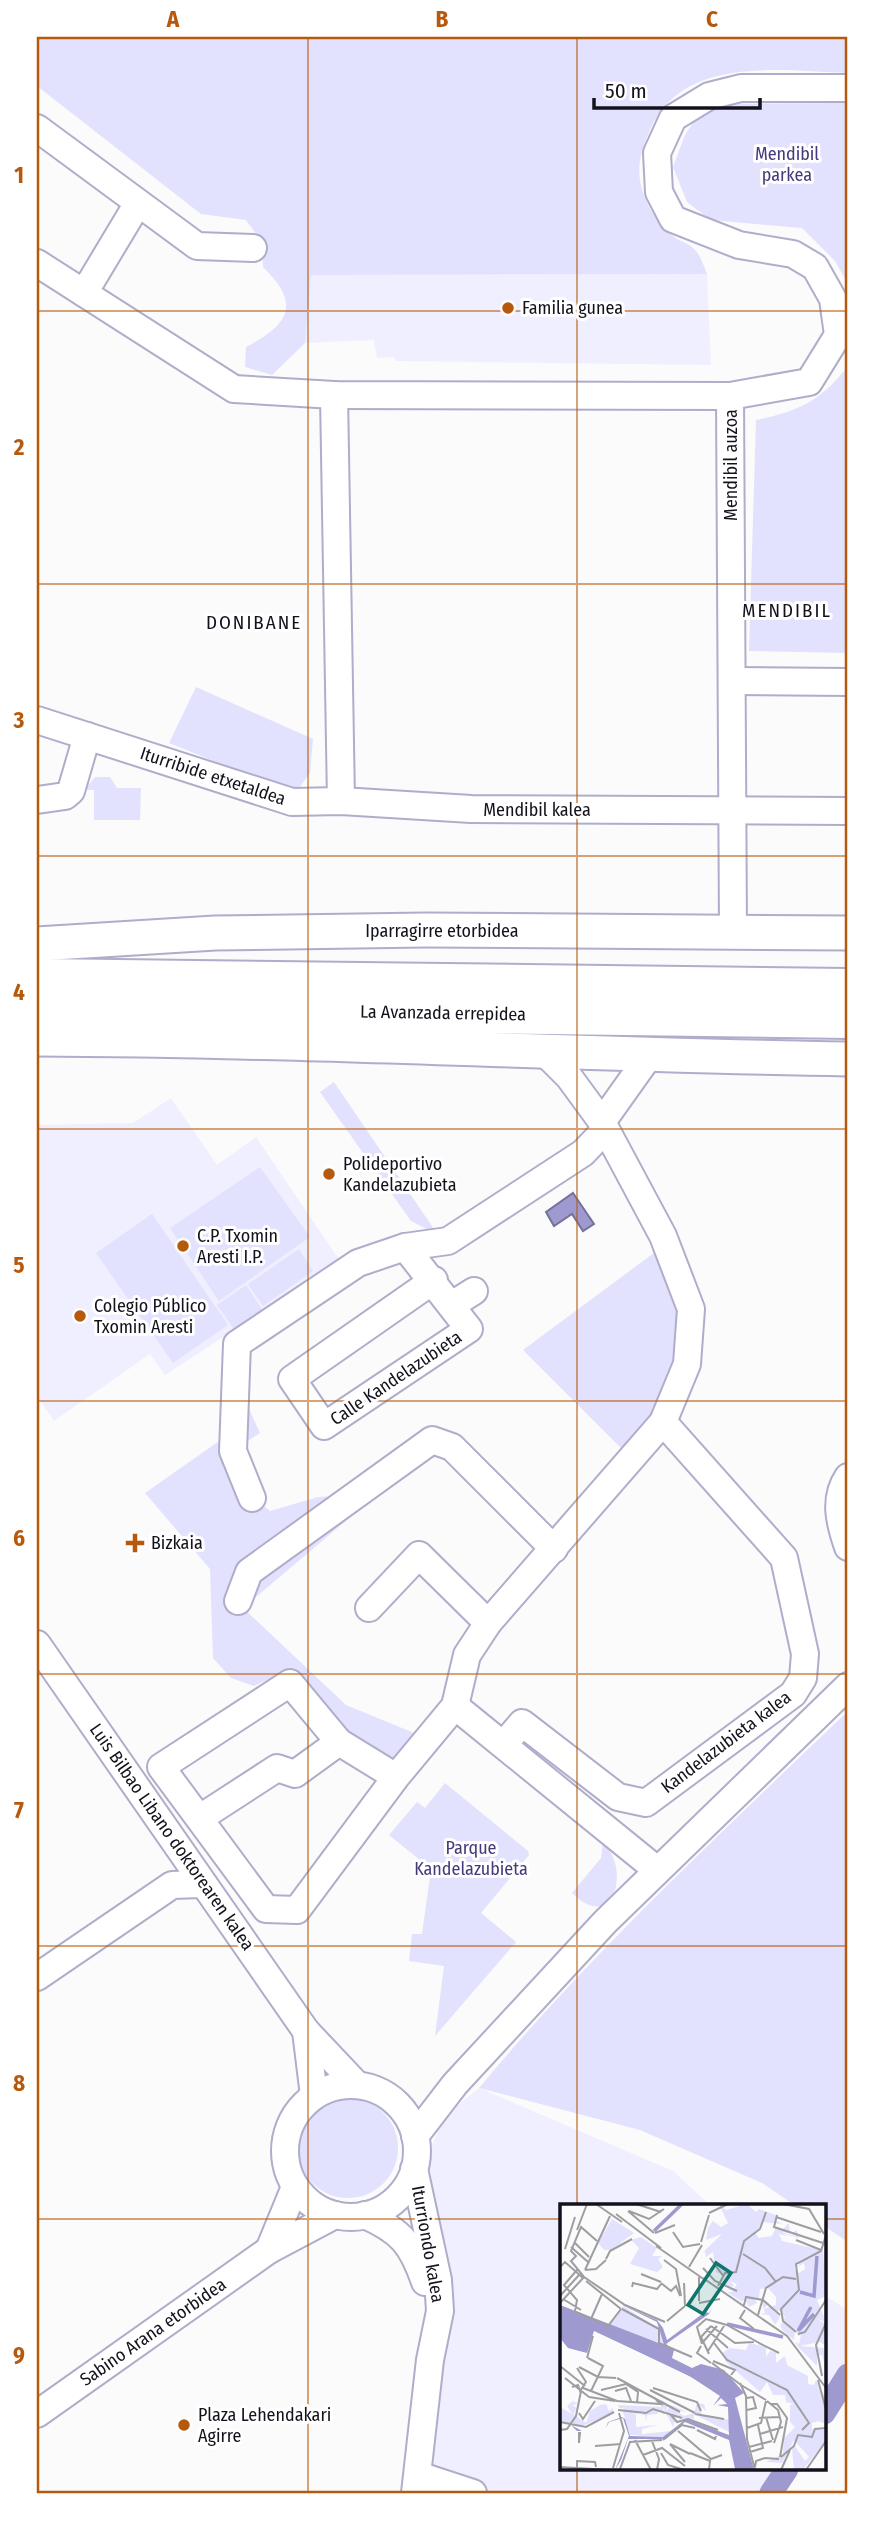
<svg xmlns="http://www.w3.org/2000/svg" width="885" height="2530" font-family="'Fira Sans Condensed',sans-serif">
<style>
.built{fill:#f0efff}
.green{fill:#e2e1fe}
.water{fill:#9e9ad0;stroke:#74719a;stroke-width:2}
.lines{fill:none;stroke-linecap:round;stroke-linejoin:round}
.canal{stroke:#9e9ad0;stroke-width:23}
.minor-casing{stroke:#afadca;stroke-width:30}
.major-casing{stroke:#afadca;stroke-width:37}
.highway-casing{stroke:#afadca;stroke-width:42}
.minor{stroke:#fff;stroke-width:26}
.major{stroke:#fff;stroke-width:33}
.highway{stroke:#fff;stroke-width:38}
.grid{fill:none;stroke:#b7590c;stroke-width:2;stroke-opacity:0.55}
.poi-dot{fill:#b7590c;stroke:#fff;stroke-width:2.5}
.labels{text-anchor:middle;stroke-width:6;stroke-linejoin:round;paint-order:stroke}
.park-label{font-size:18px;fill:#443a7b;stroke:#fff}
.poi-label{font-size:18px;fill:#13121c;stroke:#fff;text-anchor:start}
.street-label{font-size:18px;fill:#13121c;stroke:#fff}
.neighbourhood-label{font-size:19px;letter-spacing:2px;fill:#13121c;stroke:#fff}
.inset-river{fill:none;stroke:#9e9ad0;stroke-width:3.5}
.inset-road{fill:none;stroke:#9e9ea2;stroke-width:2}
.view{fill:#0f766e;fill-opacity:0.15;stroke:#0f766e;stroke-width:3.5}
.inset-edge{fill:none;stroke:#13121c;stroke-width:3.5}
.neatline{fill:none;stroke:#b7590c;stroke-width:2.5}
.grid-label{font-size:23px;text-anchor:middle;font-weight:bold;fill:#b7590c}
</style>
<rect width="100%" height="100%" fill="#fbfbfb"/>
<!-- built -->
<g class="built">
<path d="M707,274L711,365L396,361L393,357L377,358L374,340L305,343L311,275Z"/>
<path d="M171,1098L217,1165L256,1137L340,1261L165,1375L150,1354L54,1421L37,1396V1125L133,1123Z"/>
<path d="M479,2088L673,2171L711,2206H561V2469H778L763,2493H415L438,2280L426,2231L431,2148L444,2116Z"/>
<path d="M824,2295L848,2310V2357L824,2396Z"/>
</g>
<!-- green -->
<g class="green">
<path d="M37,37H719L753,39L848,37V73C781,71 681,54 649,132C639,155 635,173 645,198C652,215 662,229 677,239C683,242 691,245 695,250C701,256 704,267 707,274L311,275L305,343L272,375L245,367L246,347C290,324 301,304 263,267L262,242L246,220L201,214L37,86Z"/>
<path d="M848,103V284L835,261L802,228L711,220L687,202L673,167L685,135L705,104Z"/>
<path d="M848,362V653L749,651L756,420C789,413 812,406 836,380C841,374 847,370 848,362Z"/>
<path d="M196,687L313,739L310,773L299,788L286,790L169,743Z"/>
<path d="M95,777H110L117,788H141L140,820H94V790H85Z"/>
<path d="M334,1082L438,1235L411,1221L320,1092Z"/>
<path d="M260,1167L310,1237L219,1301L170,1228Z"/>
<path d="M152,1214L228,1325L173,1363L96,1253Z"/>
<path d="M299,1249L313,1271L263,1306L248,1284Z"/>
<path d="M658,1250L683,1312L679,1365L656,1418L624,1451L523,1350Z"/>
<path d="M246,1285L262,1309L234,1329L217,1305Z"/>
<path d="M244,1398L260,1433L229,1453L245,1490L270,1511L318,1497L335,1496L393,1481L243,1608L346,1705L419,1735L394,1765L348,1748L323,1705L286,1671L254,1686L231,1678L213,1658L210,1569L145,1493L222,1439Z"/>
<path d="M848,1711V2242L824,2226V2206H796L762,2183L640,2130L479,2088C591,1953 721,1833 848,1711Z"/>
<path d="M445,1783L528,1851L529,1855L481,1913L516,1942L435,2036L444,1966L409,1961L412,1934H422L431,1869L389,1835L417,1802L425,1808Z"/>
<path d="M603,1842C632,1871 613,1934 572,1893L601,1858Z"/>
<circle cx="348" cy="2148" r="50"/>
</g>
<!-- water -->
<path class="water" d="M573,1193L594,1224L583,1231L572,1214L554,1226L546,1212Z"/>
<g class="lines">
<!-- canal -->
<g class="canal">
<path d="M824,2413L848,2375"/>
<path d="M771,2493L787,2469"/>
</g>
<defs>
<g id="minor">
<path d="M37,128L197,246L253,248"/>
<path d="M37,263L234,389L334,395L730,396L809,382L838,335L833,299L815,267L793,254L739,245L673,219L659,192L657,153L673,118L709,96L741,88H848"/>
<path d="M84,293L138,203"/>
<path d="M334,395L341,801"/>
<path d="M730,396L733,932"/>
<path d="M732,681L848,682"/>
<path d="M37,720L292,802L341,801L471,809L848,811"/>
<path d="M37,800L65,796L71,791L87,736"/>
<path d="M602,1122L649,1056"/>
<path d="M405,1247L469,1329L324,1426L292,1379L434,1280"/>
<path d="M452,1305L474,1291"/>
<path d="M848,1477C833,1499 840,1524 848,1547"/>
<path d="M252,1498L233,1451L237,1344L358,1263L405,1247L448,1241L583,1153L604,1131"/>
<path d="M238,1601L249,1572L432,1440L452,1447L554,1549"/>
<path d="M369,1608L419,1555L488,1623"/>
<path d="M37,1644L306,2031L357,2085"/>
<path d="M455,1706L657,1870"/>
<path d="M504,1744L522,1723L618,1797L646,1803L793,1694L803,1678L805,1654L784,1558L663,1422"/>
<path d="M396,1777L339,1742L290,1683L161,1767L266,1909L297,1910L396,1777L455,1706L467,1655L488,1623L663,1422L687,1364L691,1309L663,1236L602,1122L569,1077L543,1051"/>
<path d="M200,1818L277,1768L295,1774L339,1742"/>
<path d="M37,1977L172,1885L202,1884"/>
<path d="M306,2031L314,2096"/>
<circle cx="351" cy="2151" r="66"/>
<path d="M415,2136L455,2084L605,1922L848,1686"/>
<path d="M414,2169L438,2280L440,2311L430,2360L415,2493"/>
<path d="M365,2215C401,2231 412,2244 425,2282"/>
<path d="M269,2250L295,2187"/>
<path d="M37,2414L269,2250L335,2215"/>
<path d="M418,2475L473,2493"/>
</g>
<g id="major">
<path d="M37,944L215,933L426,930L848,933"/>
<path d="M37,1039C308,1040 578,1055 848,1059"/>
</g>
<g id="highway">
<path d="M37,978L848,988"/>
<path d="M37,1008L848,1019"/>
</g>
</defs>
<!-- minor casing -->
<use href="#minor" class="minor-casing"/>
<!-- major casing -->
<use href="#major" class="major-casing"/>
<!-- highway casing -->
<use href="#highway" class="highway-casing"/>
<!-- minor -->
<use href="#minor" class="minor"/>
<!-- major -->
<use href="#major" class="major"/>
<!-- highway -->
<use href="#highway" class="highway"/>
</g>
<!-- grid -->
<path class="grid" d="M308,37V2493M577,37V2206M37,311H848M37,584H848M37,856H848M37,1129H848M37,1401H848M37,1674H848M37,1946H848M37,2219H561M824,2219H848M577,2469V2493"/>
<!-- markers -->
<g class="poi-dot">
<circle cx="508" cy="308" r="7"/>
<circle cx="329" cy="1174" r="7"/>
<circle cx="183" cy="1246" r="7"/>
<circle cx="80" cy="1316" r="7"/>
<path d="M131.5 1532.5h7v7h7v7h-7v7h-7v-7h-7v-7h7z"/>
<circle cx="184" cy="2425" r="7"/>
</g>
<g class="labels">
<!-- park labels -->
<g class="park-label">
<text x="787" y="160">Mendibil<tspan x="787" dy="21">parkea</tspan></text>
<text x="471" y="1854">Parque<tspan x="471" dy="21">Kandelazubieta</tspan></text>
</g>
<!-- poi labels -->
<g class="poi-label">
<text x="522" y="314">Familia gunea</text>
<text x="343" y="1170">Polideportivo<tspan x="343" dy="21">Kandelazubieta</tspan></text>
<text x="197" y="1242">C.P. Txomin<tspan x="197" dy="21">Aresti I.P.</tspan></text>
<text x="94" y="1312">Colegio Público<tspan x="94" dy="21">Txomin Aresti</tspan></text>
<text x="151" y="1549">Bizkaia</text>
<text x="198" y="2421">Plaza Lehendakari<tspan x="198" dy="21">Agirre</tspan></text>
</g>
<!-- street labels -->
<g class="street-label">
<text transform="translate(731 465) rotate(-90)" y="6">Mendibil auzoa</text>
<text transform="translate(213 776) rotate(18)" y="6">Iturribide etxetaldea</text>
<text x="537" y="816">Mendibil kalea</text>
<text x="442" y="937">Iparragirre etorbidea</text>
<text transform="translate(443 1013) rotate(1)" y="6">La Avanzada errepidea</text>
<text transform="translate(396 1378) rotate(-34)" y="6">Calle Kandelazubieta</text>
<text transform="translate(726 1742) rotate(-37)" y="6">Kandelazubieta kalea</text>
<text transform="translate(172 1837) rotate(55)" y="6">Luis Bilbao Libano doktorearen kalea</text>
<text transform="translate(428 2244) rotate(80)" y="6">Iturriondo kalea</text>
<text transform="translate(153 2332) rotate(-35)" y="6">Sabino Arana etorbidea</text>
</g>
<!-- neighbourhood labels -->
<g class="neighbourhood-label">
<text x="787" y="617">MENDIBIL</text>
<text x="254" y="629">DONIBANE</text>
</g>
</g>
<!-- overview -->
<g transform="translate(560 2204)">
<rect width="266" height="266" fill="#fbfbfb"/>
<path d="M159,0H167L163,4L166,6L187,0L196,8L199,5L216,11L215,16L222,20L202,18L196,30L199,34L212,32L216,23L223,25L229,19L230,29L222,28L237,33L232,30L236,26L240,32L238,34L222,29L227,32L219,30L222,37L261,46L238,57L234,65L239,69L245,65L244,59L238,63L242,56L263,47L266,92L257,96L266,118L257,115L266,120V142L260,138L240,142L264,144L265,162L262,151H257V162L239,144L235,138L239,140L241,131L238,132L235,124L234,136L223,127L220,122L225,113L220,107H213L220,113L215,121L209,111L200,110L205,109L201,96L209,99L204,105L216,101V93L208,84L200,85L199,94H194L197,99L189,103L185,94L182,98L167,88H174L167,85L173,86L177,80L170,77L174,82L170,83L161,78L167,72L156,68L153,48L146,53L147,62L145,47L140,51L162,30L146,36L148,24L153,17L161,23L168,19ZM52,15L74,29L51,46H44L38,39ZM81,33L97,44L92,52H102L98,55L103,63L97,68L70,60L79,44L71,36ZM63,102L99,125L104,140L49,122ZM189,139L206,143V153L210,147L216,149V159L225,152L227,161L248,172V180L254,181L256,176L265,193V197L257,179L266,208V220L258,217L252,219V225L265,226L266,236L243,266H234L232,245L235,242L245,257L249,253L234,236L222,259L206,258L223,250L224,234L235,223L230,218V201L234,200L226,198L225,191H213L207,178L200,188L166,158L162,149L170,144L186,146ZM102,196L108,201L106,208L111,201L127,208L114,206L124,212L134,209L137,199L144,200L146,207L139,201L142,211L171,216L169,228L134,210V215H121L117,210L113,223L103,203L104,211L98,206V210L87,211L86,218L85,211H81L86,209L70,210L80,211H76V223L98,221L82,225V230L111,227L105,233L70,231L62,205L20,223L10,221L14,215L10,220L0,217V203L12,210L7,202L13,197L18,200L12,201L17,204L13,210L26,219L30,207L40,201L46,200L49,207L53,204V209L65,204H59L58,201L101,203Z" fill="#e2e1fe"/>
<path d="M60,100L97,116L103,124L107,136L145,108L149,109L152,104L149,110L106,140L114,146L112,154L132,164L141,160L164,166L184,189L175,194L194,266L175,265L169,236L125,218L106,235H68L61,256L55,266L69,232L63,214L49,218L46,224L22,227H17L11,221L22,227L46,224L48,218L62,213L65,215L70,232L103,233L126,215L169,231L168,203L157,201L167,200L161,194L153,202L160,192L128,171L34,127L27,149L8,144L0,134V101L104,141L97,118Z" fill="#9e9ad0"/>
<path class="inset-river" d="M94,27L122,0M240,88L254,92L257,52M0,108L162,186L171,197L191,266M167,120L223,133M239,126L254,110M238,127L251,103"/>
<path class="inset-road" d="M36,0L62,18M76,0L101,8M223,0L249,5L264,30M68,7L94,29M69,7L89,15L104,5M149,9L168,0M56,10L101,44M217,11L214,23L263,39M216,13L261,28M17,26L27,0M113,28L123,43L140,40M95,29L115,21M236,36L261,46M14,38L29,53M141,38L149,11M96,42L145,76M11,43L28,58M5,45L15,13M183,50L205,64L216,78M150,54L164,73M46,55L50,47L72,35M104,56L116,65L121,92M0,63L5,58L23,74M129,63L142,41M143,64L155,77L177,87M25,66L50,12M25,66L36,65L46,56M81,70L101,78M24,73L65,101L105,118M24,73L11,57L16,52L11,47L21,23L37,37M143,74L227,132L266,184M26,77L61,105M101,79L111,87L116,82L120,92M124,79L125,102M158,82L165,69L176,68L184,37L200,25L206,8M72,83L73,79L97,85L101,80M0,92L19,71M3,95L21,106M139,97V73M0,99L24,73M139,99L160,95M184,101L186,93L203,96L220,111M62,105L99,125M185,106L180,114L194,125M15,107L17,96L4,81L17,66M16,108L48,122L61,105M198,111L206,84L223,73L236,75M31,115L42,90M107,117L125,102M151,122L175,139L194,138M99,125V139L132,153M146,125L168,144M236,128L223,117L221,105L239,86L236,60L261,47L266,31M238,130L245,128L266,96M143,138L157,122M154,139L167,156L227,186L249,219L242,226M199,139L219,149M142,140L137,123L146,115L167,121L201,140M141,142L137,149L151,159M148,147L164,122M149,150L141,133L151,122M27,154L33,132M28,154L43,162L31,187M153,157L175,166L171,171M152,159L181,181M0,162L25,182M19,163L38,173L56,174M262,172L256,141L266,119M5,174L29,193M57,174L120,208M258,176L266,206M180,179L186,192L187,235L195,266M181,181L206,196M12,183L18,181L20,187L26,178L17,164M23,184L57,197L101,200L96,196M93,184L137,198L141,207M41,186L66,180L78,188L77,199M90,186L135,209M55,187L66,184L71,197M29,193L55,197M186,194L193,193L196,204L187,206M207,197L218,206L221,218L214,239M211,200H217L227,214L220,253M58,206L86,209L93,205L122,214M19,209L23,215L35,197M110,210L117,218L128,215L158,226M135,210L164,215M206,213L213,236M199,214L220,213M0,218L26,223L54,208M187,224L201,219L206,197M0,226L7,225L16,212L21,187M137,226L155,235L156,232M118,227L151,255L162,251M19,229H20L19,239ZM200,230L223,223M75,236L91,266M103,236L122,221L135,224M92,237L99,255L97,266M110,240L130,250M110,240L125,258M35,242L61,240M189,243L212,237M190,248L203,244L198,221M101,249L108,261L124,266M130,249L150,257L149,266M83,251L102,244L125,262M221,253L234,242L238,231L252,233L255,225L266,224M0,263L50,266M17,263V257L35,258L36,263M195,263L196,257L205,254L219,255M53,264L64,227L59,209M60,265L70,238L102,236M221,266L230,246M246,266L266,237"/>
<path class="view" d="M156,59L171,69L143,110L128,101Z"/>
<rect width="266" height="266" class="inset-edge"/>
</g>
<!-- border -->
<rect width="885" height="2530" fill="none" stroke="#ffffff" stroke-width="77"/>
<!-- scale -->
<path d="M594 98v10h166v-10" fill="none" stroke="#13121c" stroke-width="3.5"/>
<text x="605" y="98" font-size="21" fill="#13121c" stroke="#ffffff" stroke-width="5" paint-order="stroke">50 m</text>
<rect x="38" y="38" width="808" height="2454" class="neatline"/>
<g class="grid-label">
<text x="173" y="27">A</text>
<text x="442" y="27">B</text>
<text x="712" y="27">C</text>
<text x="19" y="183">1</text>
<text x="19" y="455">2</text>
<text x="19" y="728">3</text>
<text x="19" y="1000">4</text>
<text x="19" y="1273">5</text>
<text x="19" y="1546">6</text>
<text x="19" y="1818">7</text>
<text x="19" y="2091">8</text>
<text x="19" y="2363">9</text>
</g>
</svg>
